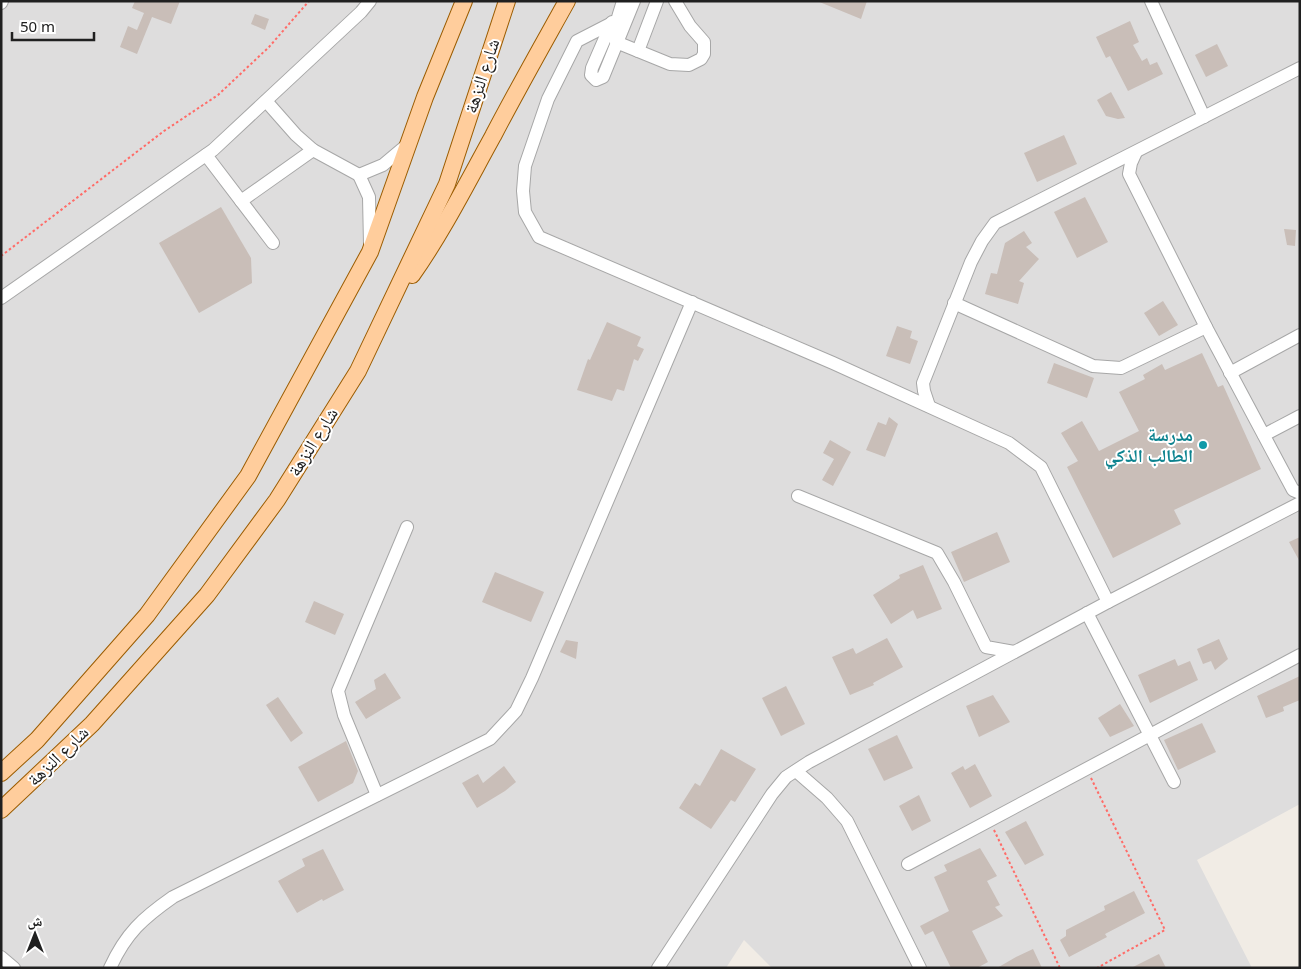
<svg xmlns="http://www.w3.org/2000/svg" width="1301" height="969" font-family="'Noto Sans','Noto Naskh Arabic',sans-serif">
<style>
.residential{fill:#dedddd}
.building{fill:#c9beb8}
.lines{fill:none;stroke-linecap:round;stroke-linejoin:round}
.minor-casing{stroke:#a7a7a7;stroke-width:14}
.major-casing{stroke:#9b5c00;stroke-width:18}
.path{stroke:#ff6c68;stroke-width:2;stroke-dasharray:2.5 2.5;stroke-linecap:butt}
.minor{stroke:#fff;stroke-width:12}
.major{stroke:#ffcd9c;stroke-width:16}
.culture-dot{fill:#0f9aa8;stroke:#fff;stroke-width:2}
.labels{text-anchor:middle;stroke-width:4;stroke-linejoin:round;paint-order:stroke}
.street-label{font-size:18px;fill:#202020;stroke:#fff}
.culture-label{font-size:18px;font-weight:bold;fill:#0d838f;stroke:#fff;text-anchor:end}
</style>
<rect width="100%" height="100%" fill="#f1ece5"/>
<!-- residential -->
<path class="residential" d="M1,1H1300V804L1197,860L1252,968H772L744,940L726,968H1Z"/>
<!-- building -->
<g class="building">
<path d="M135,1H180L171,24L152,17L137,54L120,47L128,26L137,30L144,13L132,8Z"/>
<path d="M817,1H867L861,19Z"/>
<path d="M255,14L269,19L265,30L251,24Z"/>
<path d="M1130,21L1139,42L1133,45L1142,61L1147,58L1150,65L1157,62L1163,74L1128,91L1110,56L1106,58L1096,37Z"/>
<path d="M1217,44L1228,66L1206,77L1195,55Z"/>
<path d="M1111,92L1125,118L1118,119L1106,116L1097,100Z"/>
<path d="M1064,135L1077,164L1037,182L1024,153Z"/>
<path d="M1085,197L1108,242L1077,258L1054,212Z"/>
<path d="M221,207L251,258L252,283L199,313L159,243Z"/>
<path d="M1284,229L1296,230L1295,246L1287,245Z"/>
<path d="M1024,231L1032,243L1026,247L1039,259L1019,281L1024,283L1018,304L985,294L991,273L997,274L1005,243Z"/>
<path d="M1163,301L1178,325L1159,336L1144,313Z"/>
<path d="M607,322L641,337L637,346L644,349L638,361L634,359L624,391L617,389L612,401L577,390L588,359L590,360Z"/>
<path d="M897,326L912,331L910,338L918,341L910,364L886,356Z"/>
<path d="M1202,353L1218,387L1223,385L1261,469L1174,510L1181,524L1113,558L1067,467L1078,461L1061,433L1082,421L1099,451L1139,431L1119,392L1145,379L1143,375L1162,364L1165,370Z"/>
<path d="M1054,363L1094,378L1087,398L1047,383Z"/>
<path d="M889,417L898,424L885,457L866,450L878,422L886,425Z"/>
<path d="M830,440L851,452L833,486L822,480L834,459L823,453Z"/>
<path d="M997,532L1010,562L964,582L951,552Z"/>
<path d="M1300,537V562L1289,542Z"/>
<path d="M923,565L942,609L917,619L913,610L891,624L873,595L900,578L899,575Z"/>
<path d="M495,572L544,592L531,622L482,602Z"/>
<path d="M314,601L344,614L335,635L305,622Z"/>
<path d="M887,638L903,667L873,683L874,685L850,695L832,657L853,648L856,654Z"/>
<path d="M1219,639L1228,659L1215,670L1211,661L1203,664L1197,649Z"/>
<path d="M566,640L578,642L576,659L560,652Z"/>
<path d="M1175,659L1178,666L1190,661L1198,680L1150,703L1138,675Z"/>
<path d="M385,673L401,698L366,719L355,702L376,689L374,680Z"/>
<path d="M1300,676V700L1283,707L1284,711L1266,718L1257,696Z"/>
<path d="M786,686L805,724L781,736L762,698Z"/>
<path d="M993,695L1010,722L979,737L966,706Z"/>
<path d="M278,697L303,733L291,742L266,705Z"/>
<path d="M1120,704L1134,726L1110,737L1098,718Z"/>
<path d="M1202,723L1216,752L1178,770L1164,740Z"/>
<path d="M897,735L913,768L884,781L868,749Z"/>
<path d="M346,741L358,771L353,783L318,802L298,767Z"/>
<path d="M721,749L756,769L735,802L731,800L711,829L679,808L695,783L700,786Z"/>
<path d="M975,764L992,796L970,808L951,773L963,766L965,770Z"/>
<path d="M504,766L516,782L505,791L477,808L462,783L478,774L483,783Z"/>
<path d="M919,795L931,821L912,831L899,806Z"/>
<path d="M1026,821L1044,855L1025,865L1005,832Z"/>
<path d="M980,848L997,876L987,881L1000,905L995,907L1003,916L972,931L988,962L977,968H951L933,931L925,935L920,926L949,911L934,877L947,871L944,865Z"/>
<path d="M323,849L344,890L323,901L322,899L297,913L278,881L305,866L302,859Z"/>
<path d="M1134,891L1145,913L1105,934L1107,937L1069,957L1060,940L1066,936V930L1105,910L1104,906Z"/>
<path d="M1033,949L1042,968H997L1016,957Z"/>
<path d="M1159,954L1166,968H1131Z"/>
</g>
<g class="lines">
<defs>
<g id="minor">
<path d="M623,1C619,15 613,28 616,42L670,64L689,65L701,59L704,54V42L690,26L675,1"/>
<path d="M1151,1L1204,117"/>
<path d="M1,3L2,1"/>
<path d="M612,22L592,68L591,75L596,80L603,77L634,1"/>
<path d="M612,23L577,41L548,99L525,166L523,191L525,212L539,237L833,363L1009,443L1041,467L1108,602"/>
<path d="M638,51L657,1"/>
<path d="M266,101L296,135L313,150L359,175"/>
<path d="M1136,152L1131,163L1129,174L1206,327L1293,490L1300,493"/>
<path d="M206,155L273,243"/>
<path d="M241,201L313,150"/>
<path d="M370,244L369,197L359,175L383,165L408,144"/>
<path d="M1,298L213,150L361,12L370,1"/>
<path d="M954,303L1093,366L1121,368L1206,327"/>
<path d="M1230,373L1300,335"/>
<path d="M929,406L924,391L923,383L971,262L982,241L995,223L1300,68"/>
<path d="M1264,435L1300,416"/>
<path d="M798,496L937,553L954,582L986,647L1014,652"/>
<path d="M1087,613L1174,782"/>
<path d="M796,771L827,798L847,821L920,968"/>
<path d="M377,795L344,715L338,691L407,527"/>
<path d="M908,864L1300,655"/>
<path d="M1,957L14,968"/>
<path d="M110,968C126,933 143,918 173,897L490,739L516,711L532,678L692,302"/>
<path d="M658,968L772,794L786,777L809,762L1108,602L1300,503"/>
</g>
<g id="major">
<path d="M412,275C443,231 467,183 493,136C517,90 542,46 567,1"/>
<path d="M1,773L37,740L147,615L248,476L370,252L425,97L464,1"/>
<path d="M1,810L92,724L207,595L277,500L358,371L447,184L507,1"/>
</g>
</defs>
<!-- minor casing -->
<use href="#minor" class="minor-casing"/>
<!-- major casing -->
<use href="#major" class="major-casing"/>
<!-- path -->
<g class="path">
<path d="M1,256L164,131L218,95L269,47L309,1"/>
<path d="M1091,778L1165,930L1097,968"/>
<path d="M994,830L1060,968"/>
</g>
<!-- minor -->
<use href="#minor" class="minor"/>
<!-- major -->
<use href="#major" class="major"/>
</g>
<!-- markers -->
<circle class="culture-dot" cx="1203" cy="445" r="5"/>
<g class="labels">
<!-- street labels -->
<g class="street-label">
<text transform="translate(482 76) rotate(-72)" y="6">شارع النزهة</text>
<text transform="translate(313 442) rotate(-58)" y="6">شارع النزهة</text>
<text transform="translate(58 756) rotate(-44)" y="6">شارع النزهة</text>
</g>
<!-- culture labels -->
<g class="culture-label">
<text x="1193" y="441">مدرسة<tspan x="1193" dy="21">الطالب الذكي</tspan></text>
</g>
</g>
<!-- border -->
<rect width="1301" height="969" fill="none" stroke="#202020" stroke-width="5"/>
<!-- north arrow -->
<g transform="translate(35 934)" stroke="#ffffff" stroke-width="4" paint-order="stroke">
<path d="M0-4L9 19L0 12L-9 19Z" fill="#202020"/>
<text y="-8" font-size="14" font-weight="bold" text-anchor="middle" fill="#202020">ش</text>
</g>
<!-- scale -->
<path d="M12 32v8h82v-8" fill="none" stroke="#202020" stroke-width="2.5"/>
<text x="20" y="32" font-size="15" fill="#202020" stroke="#ffffff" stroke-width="4" paint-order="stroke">50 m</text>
</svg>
